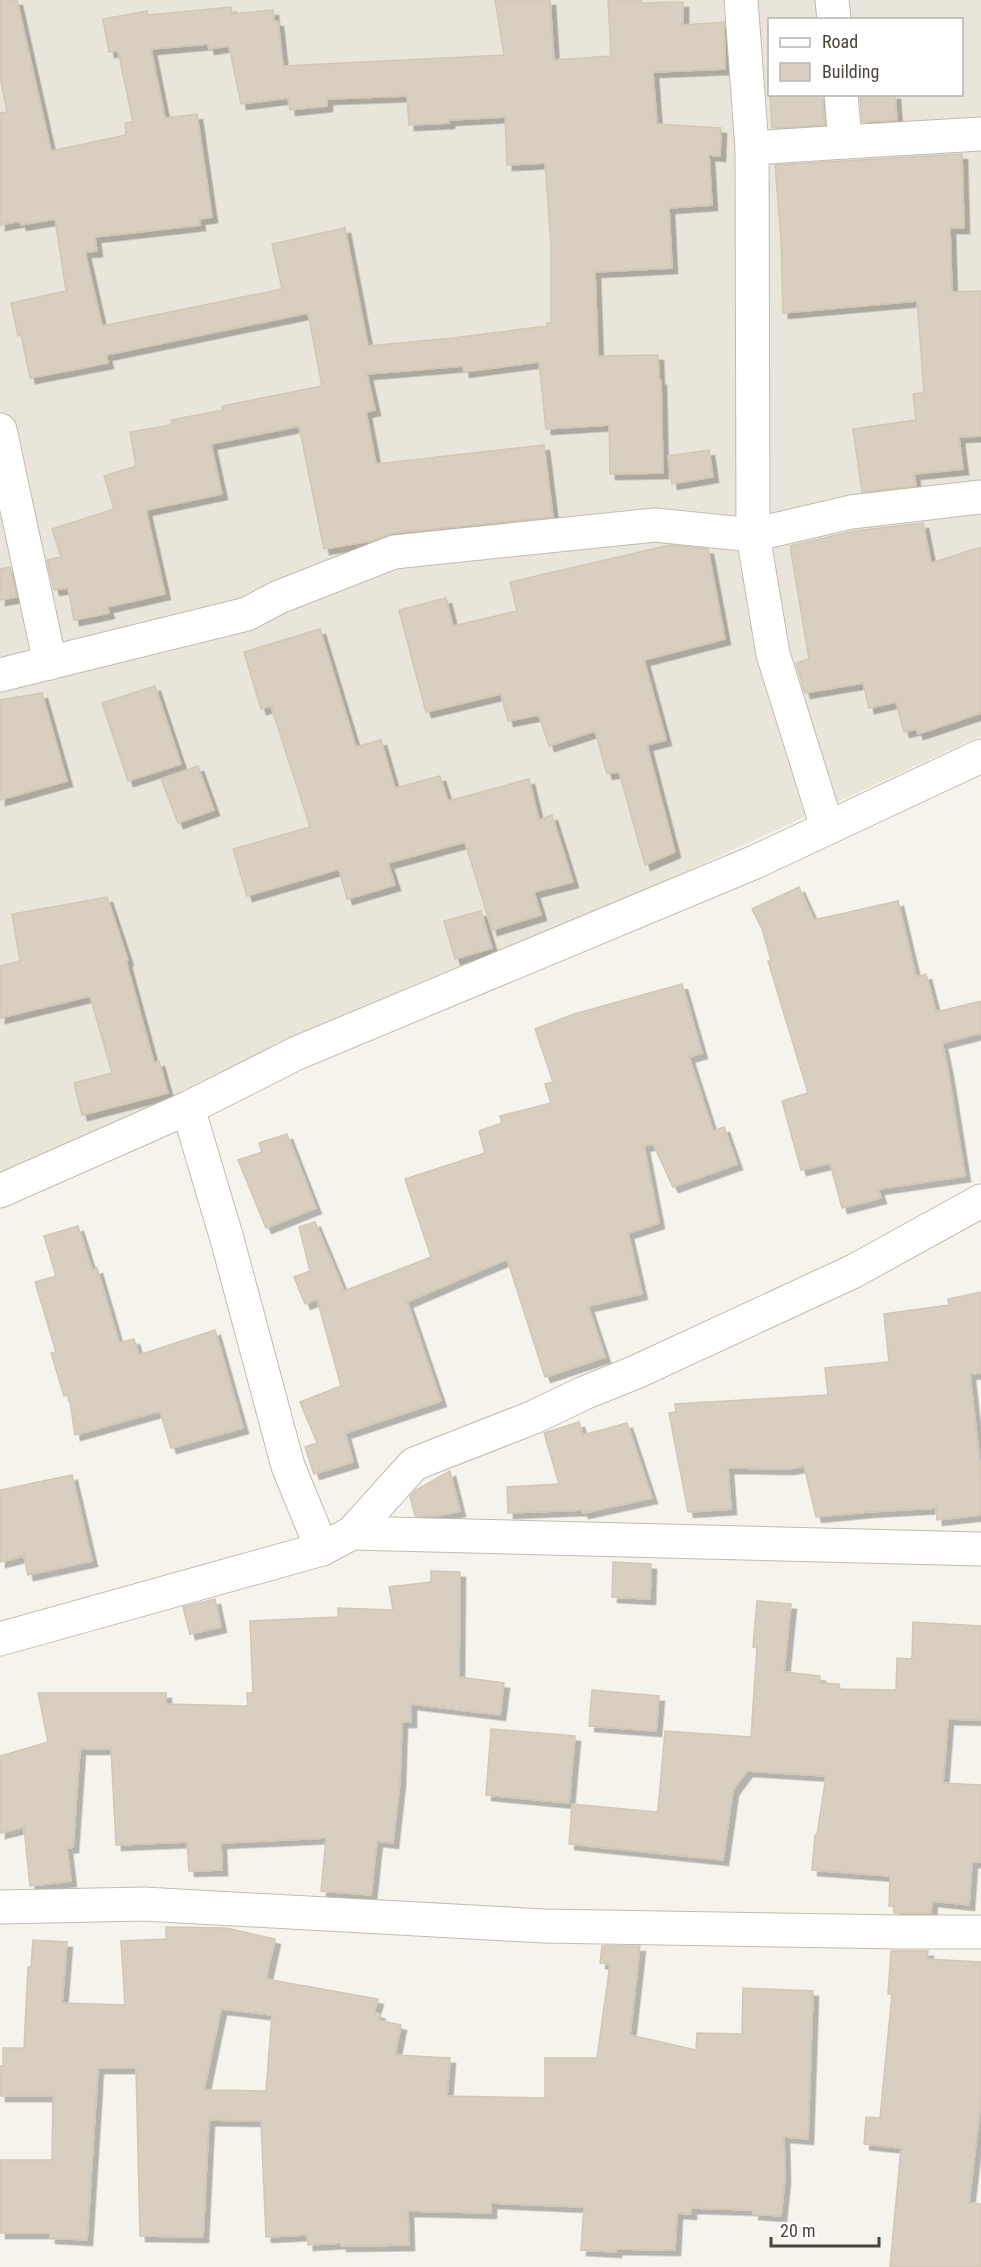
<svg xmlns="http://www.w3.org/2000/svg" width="981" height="2267" font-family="'Roboto Condensed',sans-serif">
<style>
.residential{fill:#eae5da;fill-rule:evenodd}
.building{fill:#d8cfc1;stroke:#d3c7b4;stroke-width:1.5;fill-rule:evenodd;filter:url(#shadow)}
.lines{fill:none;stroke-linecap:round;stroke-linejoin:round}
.street-casing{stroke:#c2bbae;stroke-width:35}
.street{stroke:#fff;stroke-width:33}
</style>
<defs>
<filter id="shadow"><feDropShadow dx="5.5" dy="5.5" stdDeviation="0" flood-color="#0004"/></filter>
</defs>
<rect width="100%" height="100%" fill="#f6f3ec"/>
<!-- residential -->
<path class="residential" d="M0,0H981V736L131,1126L0,1179ZM770,20H962V94H770Z"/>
<!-- building -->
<g class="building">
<path d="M0,0H17L51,151L126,135L125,123L133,122L118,51L109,52L103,19L147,11L148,15L231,7L232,14L273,10L274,21H278L283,66L504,55L495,0H550L554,60L611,56L608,0H641V3L683,2V25L724,22L725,69L653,72L657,124L721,128L720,156L709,155L712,205L669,208L672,268L595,272L598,356L658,355L659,380H661L663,473L610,474L609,425L546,429L539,362L464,372L463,366L367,374L375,410L366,412L376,464L544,445L553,517L392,533L371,541L324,549L299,426L211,444L222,494L146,510L165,594L107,607L109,613L74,620L68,588L54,590L47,560L61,557L52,529L114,509L104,476L136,466L130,432L172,425L171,420L223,410L222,406L322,386L308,313L106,355L108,363L30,378L21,335L18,336L11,303L66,291L55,219L21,225L20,221L0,225V113L7,112L0,77ZM208,44L209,49L229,46L241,104L288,98L290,110L327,106V99L407,96L409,125L449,123V120L505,117L507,165L545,163L551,245V323H547V326L453,338L368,346L345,228L272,244L282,289L102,326L85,252L97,251L95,237L200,225L199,219L212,217L197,114L165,118L151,49Z"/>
<path d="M770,94H822L825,125L772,128Z"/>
<path d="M860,94H895L897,120L862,122Z"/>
<path d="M962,154L964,228H950L952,292L981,291V436L959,437L963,469L914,474L916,486L862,492L853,429L916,420L913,394L924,392L917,301L783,313L781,239L775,165Z"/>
<path d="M709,450L713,477L672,484L668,456Z"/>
<path d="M923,523L931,563L981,547V713L918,734L916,729L904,732L896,702L869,708L863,683L805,693L796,663L809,659L790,546L854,531Z"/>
<path d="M670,545L708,549L725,639L644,660L666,740L647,745L675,852L645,865L619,772L607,774L595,731L549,746L539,715L508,721L501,694L426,712L399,610L446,598L453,626L517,611L510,582Z"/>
<path d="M10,567L17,597L0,600V569Z"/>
<path d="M320,629L356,747L381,740L395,788L440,776L448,801L529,779L539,820L552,815L573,882L534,892L541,915L492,930L465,842L388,863L395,885L347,899L339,869L247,896L233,849L310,827L271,706L261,709L244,652Z"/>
<path d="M155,686L181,764L128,781L102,703Z"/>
<path d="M42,693L67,781L0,800V700Z"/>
<path d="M198,766L214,810L178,823L161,779Z"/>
<path d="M799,887L814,920L898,901L916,977L926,974L936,1012L981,1001V1033L942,1043L948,1071L965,1176L878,1189L881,1198L842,1208L830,1163L801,1170L782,1101L808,1093L768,961L771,960L762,929L752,909Z"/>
<path d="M107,897L128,960L126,961L154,1063L159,1061L168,1093L82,1115L74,1083L112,1073L90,996L0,1018V966L20,961L12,914Z"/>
<path d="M481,911L492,948L455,959L444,921Z"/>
<path d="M682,984L702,1053L689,1057L713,1131L724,1127L737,1164L673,1187L653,1144L644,1146L659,1223L628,1233L642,1294L588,1306L605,1357L545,1377L507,1259L407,1302L441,1401L345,1433L353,1462L314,1474L305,1447L317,1443L300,1402L341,1386L317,1299L305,1304L294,1277L310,1271L299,1227L315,1222L344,1291L431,1257L405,1179L485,1153L479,1131L502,1123L500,1116L551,1103L545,1084L553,1082L535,1029L574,1014Z"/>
<path d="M287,1134L316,1208L266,1228L238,1160L262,1152L259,1143Z"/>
<path d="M78,1226L92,1270L97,1268L119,1343L134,1339L139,1355L215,1330L243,1428L171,1448L160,1411L75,1435L69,1395L64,1396L51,1353L56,1352L35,1282L56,1276L44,1236Z"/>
<path d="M981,1292V1373L970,1374L981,1474V1515L937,1520L936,1508L867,1512L816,1517L804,1466L789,1469L728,1468L731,1509L688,1512L669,1413L676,1412L675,1404L828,1395L825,1368L889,1362L884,1314L949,1305L948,1299Z"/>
<path d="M579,1422L583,1435L627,1423L652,1498L583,1513L582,1510L508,1513L507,1487L559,1484L544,1433Z"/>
<path d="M450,1471L460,1511L437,1516H415L410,1496L416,1490Z"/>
<path d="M72,1475L92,1561L28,1575L24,1556L0,1562V1490Z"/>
<path d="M613,1562L651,1564L650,1599L612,1597Z"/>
<path d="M431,1571L460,1572L459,1677L504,1683L500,1715L411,1704V1722H402L400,1781L393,1843L377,1841L371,1895L321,1891L326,1838L221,1843L222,1870L189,1871L187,1842L116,1845L111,1749H80L73,1847L67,1848L71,1881L30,1886L24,1827L0,1833V1756L48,1742L38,1693H166V1704L248,1706L247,1693H253L250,1621L338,1617V1608L393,1610L389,1587L431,1582Z"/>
<path d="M215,1599L221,1627L190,1634L183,1607Z"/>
<path d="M757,1601L791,1604L784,1672L820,1676V1683L839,1684L840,1689L896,1690L897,1658L912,1659L913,1622L981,1626V1720L948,1719L943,1783L981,1785V1862H972L969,1905L932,1901L931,1913H894V1906H889L890,1876L812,1870L815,1835H817L826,1776L747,1771L733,1790L723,1860L569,1844L572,1804L656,1812L658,1810L665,1731L751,1737L757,1647H753Z"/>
<path d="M592,1690L659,1696L656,1731L589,1726Z"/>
<path d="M491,1729L575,1736L569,1803L486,1795Z"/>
<path d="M166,1927L226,1928L275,1939L266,1979L378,1999L374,2012L380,2014L378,2020L401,2025L395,2055L450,2058L447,2096L545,2098V2058H597L610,1964L600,1963L602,1946H640L630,2035L696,2050L697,2033L742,2034L743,1988L813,1991L808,2139L784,2137L785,2178L781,2216L753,2214L754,2210L691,2208V2214L677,2213L675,2250L616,2249V2252L581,2250L584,2207L491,2203V2213L408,2211L409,2245L341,2246L342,2243L308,2245L307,2235L266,2237L261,2121L209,2120L203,2237L140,2236L136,2068H98L87,2240L50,2238V2233H0V2160H52L53,2096H0V2066H3V2048H24L28,1967H31L33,1940L67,1942L62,2003L125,2005L121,1941L166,1939ZM221,2009L272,2015L266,2091L204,2090Z"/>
<path d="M891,1951H928L927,1959L981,1962V2100L969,2203L981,2204V2267H890L901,2148L864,2144L866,2117L880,2118L892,1994H888Z"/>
</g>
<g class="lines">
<defs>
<g id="street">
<path d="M741,0L752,148L753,535L773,654L827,827"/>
<path d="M832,0L834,20"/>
<path d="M845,142L981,134"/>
<path d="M752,148L845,142L841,94"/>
<path d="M0,430L50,663"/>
<path d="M0,675L247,614L279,597L394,552L655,525L753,535L851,512L981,497"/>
<path d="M188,1108L227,1239L288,1466L322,1549"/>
<path d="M0,1191L188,1108L297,1053L755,862L981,756"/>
<path d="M352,1533L981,1549"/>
<path d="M0,1639L322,1549L352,1533L414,1464L534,1417L584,1393L636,1372L854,1271L981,1201"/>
<path d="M0,1907L144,1904L544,1926L900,1932H981"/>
</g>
</defs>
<!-- street casing -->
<use href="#street" class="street-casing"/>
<!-- street -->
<use href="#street" class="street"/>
</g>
<!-- legend -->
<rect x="768" y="18" width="195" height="78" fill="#ffffff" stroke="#b7b4b0" stroke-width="1.5"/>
<rect x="780" y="38" width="30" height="9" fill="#ffffff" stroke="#b7b4b0" stroke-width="1.5"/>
<text x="822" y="48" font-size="18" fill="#4b4439">Road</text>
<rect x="780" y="63" width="30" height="18" fill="#d8cfc1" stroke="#b7b4b0" stroke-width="1.5"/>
<text x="822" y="78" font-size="18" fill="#4b4439">Building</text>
<!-- scale -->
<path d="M771 2237v9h108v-9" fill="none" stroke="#4b4439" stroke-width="3"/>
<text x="780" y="2237" font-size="18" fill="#4b4439" stroke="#ffffff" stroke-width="4.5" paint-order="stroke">20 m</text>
</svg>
